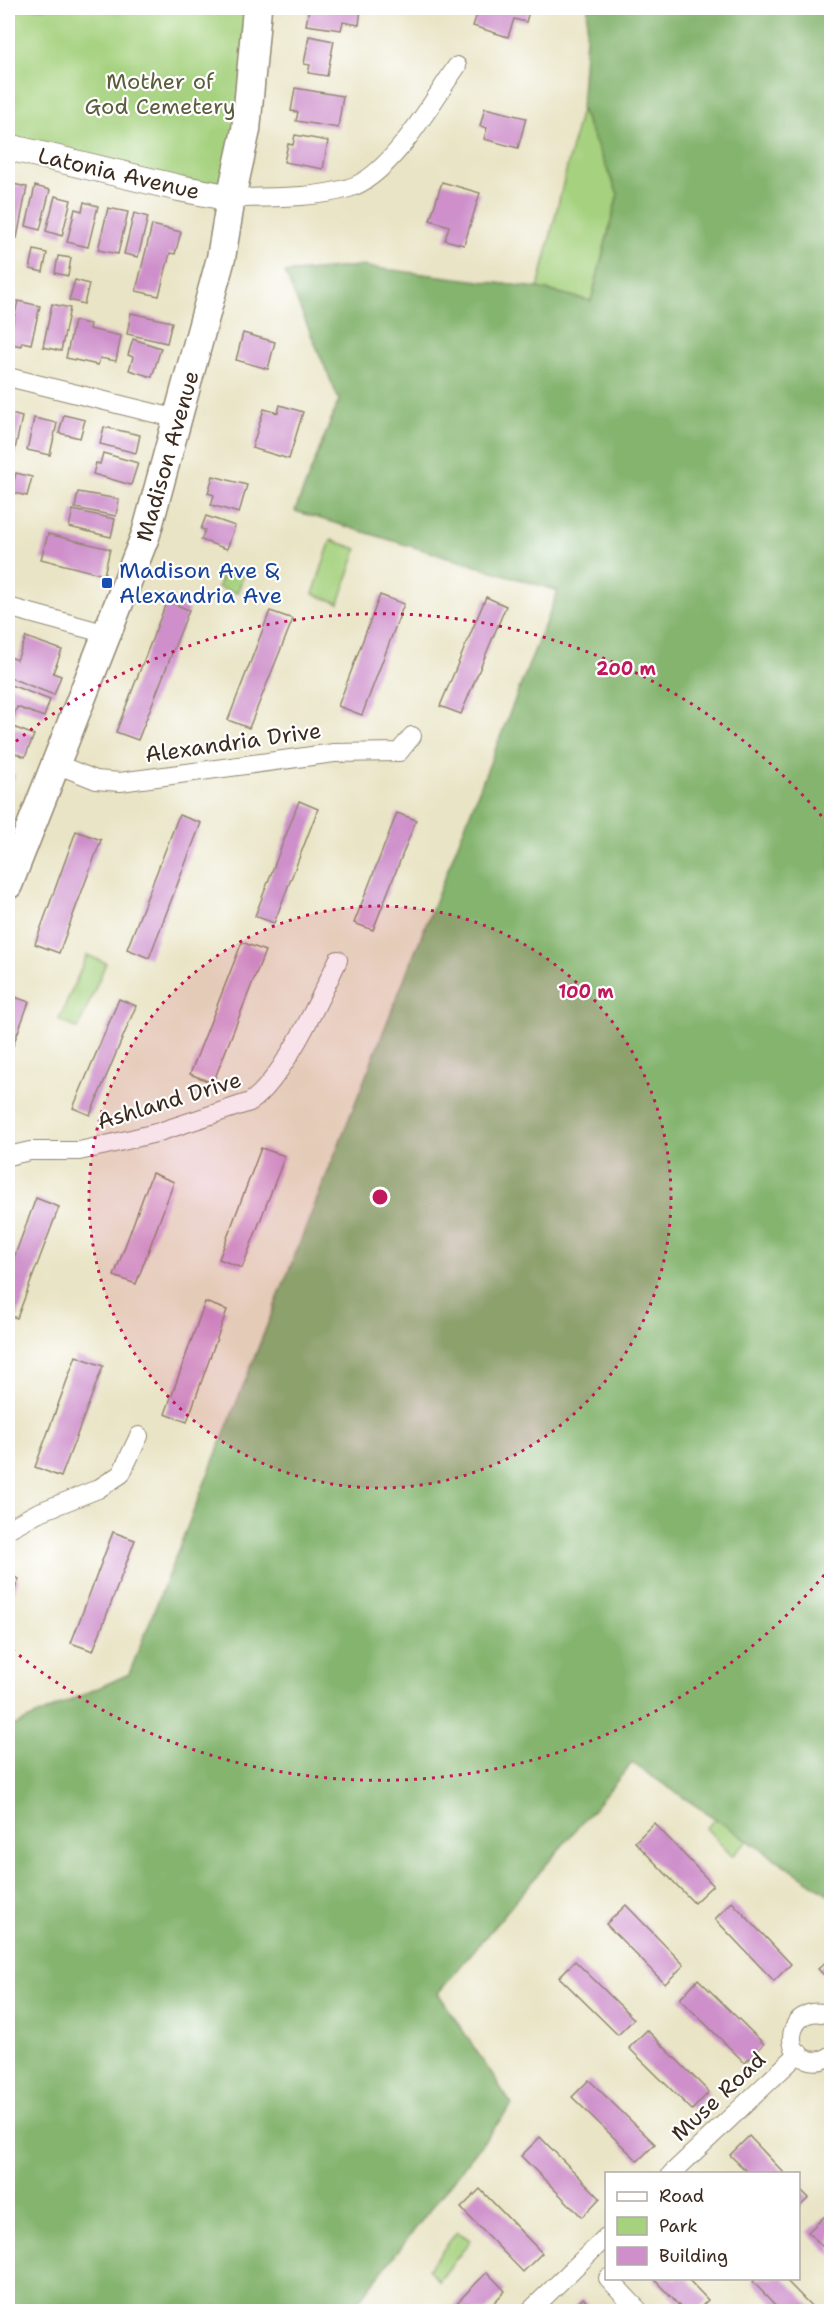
<svg xmlns="http://www.w3.org/2000/svg" width="839" height="2319" font-family="'Shantell Sans',sans-serif">
<style>
.green{fill:#a6d27f;stroke:#707e4e;stroke-width:1.5}
.forest{fill:#84b46e;stroke:#606f46;stroke-width:1.5}
.building{fill:#ce8fcb}
.lines{fill:none;stroke-linecap:round;stroke-linejoin:round}
.street-casing{stroke:#928772;stroke-width:20}
.secondary-casing{stroke:#928772;stroke-width:28}
.primary-casing{stroke:#928772;stroke-width:31}
.street{stroke:#fff;stroke-width:18}
.secondary{stroke:#fff;stroke-width:26}
.primary{stroke:#fff;stroke-width:28}
.ring{fill:none;stroke:#c2185b;stroke-width:3;stroke-dasharray:3 6}
.transit-dot{fill:#1a4fb4;stroke:#fff;stroke-width:2}
.labels{text-anchor:middle;stroke-width:4.5;stroke-linejoin:round;paint-order:stroke}
.park-label{font-size:22px;fill:#5b5c3b;stroke:#fff}
.street-label{font-size:22px;fill:#3b2a1e;stroke:#fff}
.transit-label{font-size:22px;fill:#164399;stroke:#fff;text-anchor:start}
.centre{fill:#c2185b;stroke:#fff;stroke-width:3}
.ring-label{font-size:18px;text-anchor:middle;font-weight:bold;fill:#c2185b;stroke:#fff;stroke-width:4.5;stroke-linejoin:round;paint-order:stroke}
</style>
<rect width="100%" height="100%" fill="#fff"/>
<filter id="ink" filterUnits="userSpaceOnUse"><feTurbulence type="fractalNoise" baseFrequency=".0167" numOctaves="2"/><feDisplacementMap in="SourceGraphic" scale="12" xChannelSelector="R" yChannelSelector="G"/><feConvolveMatrix kernelMatrix="1 2 1 2 8 2 1 2 1" color-interpolation-filters="sRGB"/></filter>
<filter id="wash" filterUnits="userSpaceOnUse"><feTurbulence type="fractalNoise" baseFrequency=".008" numOctaves="4" result="noise"/><feDisplacementMap in="SourceGraphic" scale="24" xChannelSelector="R" yChannelSelector="G"/><feGaussianBlur stdDeviation="1.35" result="paint"/><feColorMatrix in="noise" values="0 0 0 0 0 0 0 0 0 0 0 0 0 0 0 0 0 1.4 0 .05"/><feComposite in="paint" operator="in"/></filter>
<g filter="url(#wash)">
<rect width="100%" height="100%" fill="#e9e4c5"/>
<!-- green -->
<g class="green">
<path d="M8,8H257L231,198L8,147Z"/>
<path d="M581,109L618,194L591,301L538,288Z"/>
<path d="M331,540L357,549L339,603L313,594Z"/>
<path d="M224,568L244,575L237,593L218,587Z"/>
<path d="M87,955L106,963L78,1029L59,1020Z"/>
<path d="M725,1810L751,1838L732,1856L706,1828Z"/>
<path d="M457,2232L471,2240L439,2281L428,2269Z"/>
</g>
<!-- forest -->
<path class="forest" d="M588,8H831V1896L632,1763L438,1993L512,2105L351,2311H8V1726L16,1725L129,1674L558,591L295,511L339,400L285,273L359,266L538,288L591,301L618,194L581,109Z"/>
<g id="blocks">
<!-- building -->
<g class="building">
<path d="M309,8H361L359,25L343,22L341,30L306,25Z"/>
<path d="M479,8H530L526,22L514,19L508,37L473,26Z"/>
<path d="M309,36L334,41L327,76L308,73L310,65L304,64Z"/>
<path d="M295,88L343,96L338,128L296,121L298,112L291,111Z"/>
<path d="M485,108L526,118L518,148L484,139L487,128L480,126Z"/>
<path d="M295,135L328,141L323,169L284,162L288,144L293,145Z"/>
<path d="M442,182L480,193L464,245L445,240L449,226L430,220Z"/>
<path d="M13,184L27,187L17,238L8,236V210Z"/>
<path d="M35,186L50,190L40,230L26,226Z"/>
<path d="M55,196L71,200L62,236L46,231Z"/>
<path d="M84,202L98,206L88,247L67,242L75,209L82,211Z"/>
<path d="M108,208L128,212L118,254L98,250Z"/>
<path d="M134,213L148,217L138,257L124,254Z"/>
<path d="M152,225L181,232L175,254L170,253L159,296L136,291Z"/>
<path d="M34,250L47,253L43,272L30,269Z"/>
<path d="M58,256L71,258L68,276L55,273Z"/>
<path d="M75,280L89,284L84,304L69,300Z"/>
<path d="M18,301L40,306L31,344L22,342L21,346L8,343Z"/>
<path d="M52,304L70,308L61,351L43,347Z"/>
<path d="M131,313L172,322L167,343L127,334Z"/>
<path d="M74,321L90,324L89,329L121,336L116,361L100,358L98,365L66,358Z"/>
<path d="M243,333L275,342L268,369L236,360Z"/>
<path d="M133,339L161,348L152,377L129,370L133,357L128,355Z"/>
<path d="M280,405L303,412L289,459L252,448L264,409L278,413Z"/>
<path d="M8,413L22,417L14,454L8,453Z"/>
<path d="M64,415L85,420L80,438L59,433Z"/>
<path d="M34,418L57,423L50,455L27,450Z"/>
<path d="M104,427L140,435L136,453L100,444Z"/>
<path d="M103,453L138,463L131,485L93,474L96,463L100,464Z"/>
<path d="M16,473L32,477L27,496L11,492Z"/>
<path d="M213,476L247,485L239,513L211,505L214,495L208,493Z"/>
<path d="M78,492L119,499L116,516L75,508Z"/>
<path d="M73,510L115,519L111,537L69,527Z"/>
<path d="M206,516L235,526L227,549L201,540L205,530L201,529Z"/>
<path d="M48,534L110,549L104,575L41,559Z"/>
<path d="M380,595L404,604L362,715L338,706Z"/>
<path d="M486,597L506,606L461,714L440,706Z"/>
<path d="M167,601L189,610L138,740L116,732Z"/>
<path d="M270,611L293,619L249,728L228,720Z"/>
<path d="M26,637L62,650L53,673L61,676L54,695L8,677V656L17,660Z"/>
<path d="M8,684L50,700L44,717L17,707L13,718L8,715Z"/>
<path d="M8,725L34,735L25,757L8,750Z"/>
<path d="M8,762L13,764L10,773L15,775L11,787L8,786Z"/>
<path d="M299,801L318,809L274,923L255,916Z"/>
<path d="M397,813L416,820L373,930L354,923Z"/>
<path d="M179,815L201,823L149,958L127,949Z"/>
<path d="M76,831L101,840L59,953L35,944Z"/>
<path d="M242,942L265,951L213,1083L190,1074Z"/>
<path d="M9,995L29,1002L8,1059V1000Z"/>
<path d="M119,999L136,1006L90,1115L73,1108Z"/>
<path d="M261,1148L285,1156L242,1268L219,1259Z"/>
<path d="M152,1173L174,1182L136,1284L114,1276Z"/>
<path d="M36,1198L59,1207L17,1318L8,1315V1274Z"/>
<path d="M205,1302L227,1310L187,1422L165,1414Z"/>
<path d="M76,1356L103,1366L61,1477L35,1467Z"/>
<path d="M113,1532L135,1540L93,1651L71,1643Z"/>
<path d="M8,1575L19,1579L8,1606Z"/>
<path d="M654,1823L713,1885L694,1903L635,1842Z"/>
<path d="M732,1902L791,1964L774,1981L715,1919Z"/>
<path d="M626,1905L684,1965L665,1984L606,1924Z"/>
<path d="M832,1956V1983L818,1969Z"/>
<path d="M575,1961L634,2019L618,2035L559,1977Z"/>
<path d="M698,1979L764,2044L745,2063L680,1999Z"/>
<path d="M647,2030L709,2092L692,2110L629,2048Z"/>
<path d="M589,2080L655,2144L638,2161L572,2097Z"/>
<path d="M749,2136L785,2174H749L730,2155Z"/>
<path d="M540,2137L600,2198L582,2217L521,2156Z"/>
<path d="M798,2187L809,2198L798,2208Z"/>
<path d="M480,2189L542,2253L523,2272L461,2208Z"/>
<path d="M826,2215L832,2221V2256L808,2232Z"/>
<path d="M487,2272L505,2291L485,2312H448Z"/>
<path d="M653,2278H687L708,2300L696,2312H685Z"/>
<path d="M756,2278H784L817,2312H782L753,2282Z"/>
<path d="M583,2298L595,2312H569Z"/>
</g>
</g>
</g>
<g filter="url(#ink)">
<use href="#blocks" fill-opacity="0" stroke="#928772" stroke-width="1.5"/>
<g class="lines">
<defs>
<g id="street">
<path d="M231,198C270,197 311,199 349,188C391,176 433,100 457,66"/>
<path d="M8,377L178,419"/>
<path d="M8,607L107,634"/>
<path d="M56,764L96,780L120,782L334,753L399,752L412,736"/>
<path d="M8,1156L30,1151H79L102,1146L156,1133L250,1102C282,1081 321,997 338,960"/>
<path d="M8,1529L37,1513L98,1489L121,1474L139,1436"/>
<path d="M832,2017C795,1997 776,2050 809,2060C817,2062 825,2060 832,2055"/>
<path d="M671,2174L799,2053"/>
<path d="M608,2278L640,2312"/>
<path d="M529,2312L606,2237"/>
</g>
<path id="secondary" d="M8,147L179,188L231,198"/>
<path id="primary" d="M8,885L146,534L221,258L231,198L246,130L257,8"/>
</defs>
<!-- street casing -->
<use href="#street" class="street-casing"/>
<!-- secondary casing -->
<use href="#secondary" class="secondary-casing"/>
<!-- primary casing -->
<use href="#primary" class="primary-casing"/>
<!-- street -->
<use href="#street" class="street"/>
<!-- secondary -->
<use href="#secondary" class="secondary"/>
<!-- primary -->
<use href="#primary" class="primary"/>
</g>
</g>
<!-- distance rings -->
<circle cx="380" cy="1197" r="291" fill="#c2185b" fill-opacity=".12"/>
<g class="ring">
<circle cx="380" cy="1197" r="291"/>
<path d="M830 1568A583 583 0 0 1 9 1647M9 747A583 583 0 0 1 830 826"/>
</g>
<!-- markers -->
<rect class="transit-dot" x="101" y="577" width="12" height="12" rx="3"/>
<g class="labels">
<!-- park labels -->
<g class="park-label">
<text x="160" y="89">Mother of<tspan x="160" dy="25">God Cemetery</tspan></text>
</g>
<!-- street labels -->
<g class="street-label">
<text transform="translate(119 173) rotate(13)" y="8">Latonia Avenue</text>
<text transform="translate(167 456) rotate(-74)" y="8">Madison Avenue</text>
<text transform="translate(233 742) rotate(-8)" y="8">Alexandria Drive</text>
<text transform="translate(169 1100) rotate(-17)" y="8">Ashland Drive</text>
<text transform="translate(718 2096) rotate(-43)" y="8">Muse Road</text>
</g>
<!-- transit labels -->
<g class="transit-label">
<text x="119" y="578">Madison Ave &amp;<tspan x="119" dy="25">Alexandria Ave</tspan></text>
</g>
</g>
<circle cx="380" cy="1197" r="9" class="centre"/>
<g class="ring-label">
<text x="626" y="675">200 m</text>
<text x="586" y="998">100 m</text>
</g>
<!-- margin -->
<rect width="839" height="2319" fill="none" stroke="#fff" stroke-width="30"/>
<!-- legend -->
<rect x="605" y="2172" width="195" height="108" fill="#ffffff" stroke="#b1aaa5" stroke-width="1.5"/>
<rect x="617" y="2192" width="30" height="9" fill="#ffffff" stroke="#b1aaa5" stroke-width="1.5"/>
<text x="659" y="2202" font-size="18" fill="#3b2a1e">Road</text>
<rect x="617" y="2217" width="30" height="18" fill="#a6d27f" stroke="#b1aaa5" stroke-width="1.5"/>
<text x="659" y="2232" font-size="18" fill="#3b2a1e">Park</text>
<rect x="617" y="2247" width="30" height="18" fill="#ce8fcb" stroke="#b1aaa5" stroke-width="1.5"/>
<text x="659" y="2262" font-size="18" fill="#3b2a1e">Building</text>
</svg>
